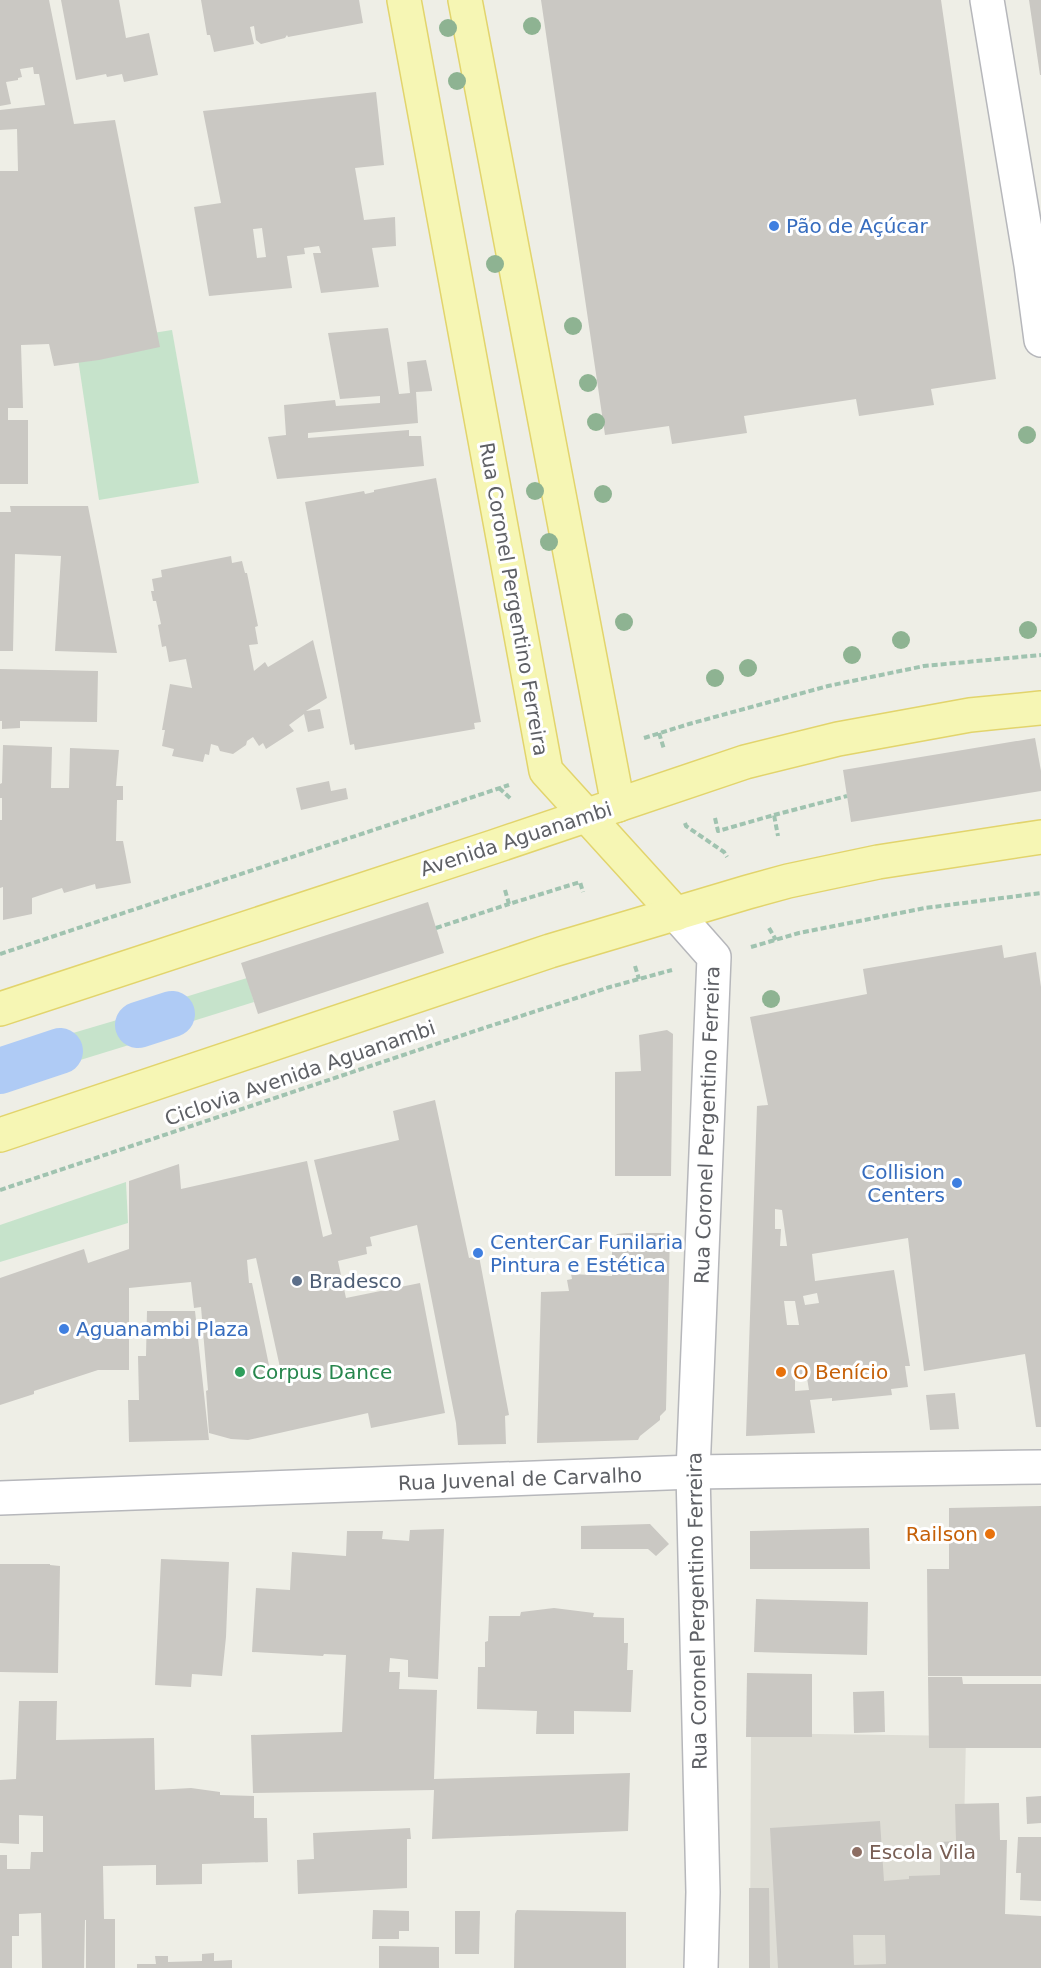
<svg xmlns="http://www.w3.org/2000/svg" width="1041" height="1968" font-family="'DejaVu Sans',sans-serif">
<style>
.education{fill:#deddd5}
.green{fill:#c6e3cb}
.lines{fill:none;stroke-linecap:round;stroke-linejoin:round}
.canal{stroke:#afcbf5;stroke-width:46}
.building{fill:#cac8c3;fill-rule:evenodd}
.minor-casing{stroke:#b6b7bb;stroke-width:36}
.major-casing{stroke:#e2d46c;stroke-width:36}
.path{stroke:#a0c3b0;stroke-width:4;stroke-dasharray:6 3;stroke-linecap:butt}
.minor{stroke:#fff;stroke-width:33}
.major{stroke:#f6f6b4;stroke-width:33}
.tree{fill:#8eb392}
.shop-dot{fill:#3f7fe0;stroke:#fff;stroke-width:2}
.service-dot{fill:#5c6f8a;stroke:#fff;stroke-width:2}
.leisure-dot{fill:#2e9e5b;stroke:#fff;stroke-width:2}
.food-dot{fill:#e8710a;stroke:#fff;stroke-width:2}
.education-dot{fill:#8d6e63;stroke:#fff;stroke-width:2}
.labels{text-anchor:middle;stroke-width:6;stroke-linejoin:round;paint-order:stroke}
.shop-label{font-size:20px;fill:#366cbe;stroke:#fff;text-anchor:start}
.street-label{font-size:20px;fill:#5e6065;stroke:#fff}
.service-label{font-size:20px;fill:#4e5e75;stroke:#fff;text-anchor:start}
.leisure-label{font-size:20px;fill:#27864d;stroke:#fff;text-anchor:start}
.food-label{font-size:20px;fill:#c56008;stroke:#fff;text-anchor:start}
.education-label{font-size:20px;fill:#785e54;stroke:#fff;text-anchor:start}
</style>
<rect width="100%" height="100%" fill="#eeeee6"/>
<!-- education -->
<path class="education" d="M751,1733L966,1736L961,1968H750Z"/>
<!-- green -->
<g class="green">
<path d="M172,330L199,483L99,500L76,345Z"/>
<path d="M247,978L254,1002L177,1026L169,1002Z"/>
<path d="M134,1015L142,1041L64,1065L56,1038Z"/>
<path d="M126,1182L128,1223L0,1262V1225Z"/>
</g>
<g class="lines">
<!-- canal -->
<g class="canal">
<path d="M138,1025L172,1014"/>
<path d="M0,1071L60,1051"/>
</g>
</g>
<!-- building -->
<g class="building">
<path d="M0,0H49L74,124L115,120L160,347L99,360L54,366L49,344L21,345L23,408H8V420H28V484H0V171H18L17,129L0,130V110L45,105L39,74H34L33,67L20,69L22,77L18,78V80L6,82L11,104L0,106Z"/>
<path d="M61,0H119L126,38L149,33L158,75L124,82L122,74L107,77L106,74L76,80Z"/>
<path d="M201,0H359L363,23L288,37L287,35L285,38L261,44L256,40L254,26L250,27L254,44L214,52L210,35H207Z"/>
<path d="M541,0H941L996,379L931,389L934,405L859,416L856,399L744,416L747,433L672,444L669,426L605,435Z"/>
<path d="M1029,0H1041V75H1040Z"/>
<path d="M376,92L384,165L355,168L364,220L395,217L396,246L372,248L379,287L321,293L313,253H321L319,246L304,248L305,254L287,256L292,288L209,296L194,207L221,203L203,111ZM262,228L266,257L257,258L253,229Z"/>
<path d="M388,328L399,394L410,393L407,362L426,360L432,389V391L416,392L418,423L308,433V438L409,430V436H421L424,466L277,479L268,437L286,435L284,405L335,400L336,406L380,403V396L340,399L328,333Z"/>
<path d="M436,478L481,722L474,723L475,729L355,750L354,744L350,745L305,502L364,491L365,494L374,492V490Z"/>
<path d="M10,506H88L117,653L55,651L61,556L15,554L13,651H0V512H11Z"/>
<path d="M231,556L232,563L242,561L245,573H247L258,626L255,627L258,644L249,645L254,671L265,662L268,667L313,640L327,698L306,711L320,709L324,728L308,732L304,714L289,725L294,731L266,749L263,743L259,746L253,737L247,741L246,745L233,754L220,751L218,746L211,744L209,755L205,754L203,762L172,756L174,749L162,746L165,730H162L170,684L192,688L186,659L169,662L166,646L162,647L158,625L161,624L156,601H153L151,591H154L152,579L162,577L161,570Z"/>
<path d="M0,669L98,671L97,722L20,721V728L2,729V721H0Z"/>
<path d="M1035,738L1041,771V791L851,822L843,770Z"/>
<path d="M3,745L52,747L51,788H69L70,748L119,750L116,786H123V800H117L116,841H123L131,883L96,889L95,884L64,893L62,888L32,898V914L3,920V887L0,888V820H2V798H0V784L2,783Z"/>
<path d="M329,781L331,791L346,788L348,799L301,810L296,788Z"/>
<path d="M428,902L444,953L258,1014L241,963Z"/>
<path d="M1002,945L1004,958L1036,952L1041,987V1427H1036L1025,1354L924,1371L908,1238L812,1254L815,1281L894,1270L910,1366H905L908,1387L891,1389L892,1395L832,1401V1398L810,1400L815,1433L746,1436L757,1106L768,1105L750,1017L867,994L863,969ZM775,1209L782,1210L787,1246H780L781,1229H775ZM817,1293L819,1303L805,1305L803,1296ZM784,1301H795L799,1325H787ZM795,1378H807L809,1390L795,1391Z"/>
<path d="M667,1030L673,1034L671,1176H615V1072L641,1071L639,1035Z"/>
<path d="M435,1100L469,1258L479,1256L509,1415L505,1416L506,1444L458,1445L456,1423L417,1225L370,1237L372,1246L366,1247L367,1254L338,1261L346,1298L420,1283L445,1413L371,1428L368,1413L248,1440L231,1439L209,1433L206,1391L208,1390L201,1307L194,1308L191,1282L129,1288V1370H98L34,1391V1394L0,1405V1278L84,1249L88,1263L129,1249V1181L179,1164L181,1189L307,1161L323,1237L332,1234L314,1160L399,1140L393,1111ZM256,1258L281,1372L271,1375L252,1283H249L247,1260Z"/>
<path d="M626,1233H670L666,1410L660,1416V1420L640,1436L638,1440L537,1443L541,1292L569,1291L567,1280L572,1279L571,1274L612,1276V1240L617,1234Z"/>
<path d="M147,1311H195L209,1440L129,1442L128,1400H139L138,1356H146Z"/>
<path d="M955,1393L959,1429L930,1430L926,1395Z"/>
<path d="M1041,1506V1676H928L927,1569H949V1508Z"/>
<path d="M650,1524L669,1544L656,1556L648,1549H581V1526Z"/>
<path d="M869,1528L870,1569H750V1531Z"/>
<path d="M444,1529L438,1679L408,1677V1660L390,1658L389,1672H400L399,1689L437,1690L434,1779L630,1773L628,1831L432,1839L434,1790L253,1793L251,1735L342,1732L346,1655L324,1654L323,1656L252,1652L256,1588L290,1590L292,1552L346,1556L347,1531H383L382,1539L409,1541L410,1530Z"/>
<path d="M161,1559L229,1562L226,1637L222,1676L192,1674L191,1687L155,1685Z"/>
<path d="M0,1564H50V1565L60,1566L58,1673L0,1672Z"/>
<path d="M756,1599L868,1602L867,1655L754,1652Z"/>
<path d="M554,1608L594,1613L593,1617L624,1618V1643H628L627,1670H633L631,1712L574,1711V1734H536L537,1711L477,1709L478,1667H485V1642L488,1641L489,1616H520L521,1612Z"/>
<path d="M747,1673L812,1674V1737H746Z"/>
<path d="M928,1677H962L963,1684H1041V1748H929Z"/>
<path d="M884,1691L885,1732L854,1733L853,1692Z"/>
<path d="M19,1701H57L56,1740L154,1738L155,1790L191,1788L220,1792V1795L254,1796V1818H267L268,1862L202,1864V1884L156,1885V1865L103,1866L104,1919H115V1968H86V1920H85L84,1968H42L41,1913L19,1914V1936H12V1968H0V1855H7V1869H30L31,1852H43V1816L19,1815V1844L0,1843V1780L16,1779Z"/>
<path d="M1041,1796V1823L1027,1824L1026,1797Z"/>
<path d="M999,1803L1000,1840H1007L1005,1914L1041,1916V1968H778L770,1828L880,1821L884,1881L909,1879V1876L940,1875V1842L956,1841L955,1804ZM853,1935H885L886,1964L854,1965Z"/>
<path d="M410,1828L411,1839H407V1888L298,1894L297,1860L314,1859L313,1833Z"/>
<path d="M1018,1837H1041V1901L1020,1900L1021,1873H1016Z"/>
<path d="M749,1888H769L770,1968H749Z"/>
<path d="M373,1910L409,1911V1931H399V1939H372Z"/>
<path d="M517,1910L626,1912V1968H514L515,1914Z"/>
<path d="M455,1911H480L479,1954H455Z"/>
<path d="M379,1946L439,1947V1968H379Z"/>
<path d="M214,1953V1961L232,1960V1968H137V1964H156L155,1956H168V1962L202,1961V1954Z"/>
</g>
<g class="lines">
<defs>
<g id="minor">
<path d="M987,0L1031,265L1041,340"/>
<path d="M676,914L714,957L693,1472L703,1892L701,1968"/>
<path d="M0,1498L693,1472L1041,1467"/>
</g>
<g id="major">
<path d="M404,0L546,771L676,914"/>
<path d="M465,0L618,805"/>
<path d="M0,1009L493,847L745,762L838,739L970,715L1041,708"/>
<path d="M0,1135L550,951L748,892L788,881L878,862L1041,837"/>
</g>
</defs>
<!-- minor casing -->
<use href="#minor" class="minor-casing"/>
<!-- major casing -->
<use href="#major" class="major-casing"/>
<!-- path -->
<g class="path">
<path d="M659,733L664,749"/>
<path d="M644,738L689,724L828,686L924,666L1041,655"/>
<path d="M499,788L511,799"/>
<path d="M774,815L847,796"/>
<path d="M715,818L718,831L774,815L778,836"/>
<path d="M685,823L686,826L724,852L727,857"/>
<path d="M505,890L509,904L580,882L583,892"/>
<path d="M436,928L509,904"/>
<path d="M769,928L776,940"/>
<path d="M751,947L799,933L925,908L1041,893"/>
<path d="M0,954L509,785"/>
<path d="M635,966L639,979"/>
<path d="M0,1190L481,1029L610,987L672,970"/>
</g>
<!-- minor -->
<use href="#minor" class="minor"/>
<!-- major -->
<use href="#major" class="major"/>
</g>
<!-- trees -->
<g class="tree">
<circle cx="532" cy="26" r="9"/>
<circle cx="448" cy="28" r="9"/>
<circle cx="457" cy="81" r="9"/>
<circle cx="495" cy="264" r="9"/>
<circle cx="573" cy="326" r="9"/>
<circle cx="588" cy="383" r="9"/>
<circle cx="596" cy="422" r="9"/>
<circle cx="1027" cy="435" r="9"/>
<circle cx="535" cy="491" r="9"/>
<circle cx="603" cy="494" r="9"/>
<circle cx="549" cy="542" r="9"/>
<circle cx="624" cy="622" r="9"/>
<circle cx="1028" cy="630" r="9"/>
<circle cx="901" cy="640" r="9"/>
<circle cx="852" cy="655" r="9"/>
<circle cx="748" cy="668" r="9"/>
<circle cx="715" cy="678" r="9"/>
<circle cx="771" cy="999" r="9"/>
</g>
<!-- markers -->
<g class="shop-dot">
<circle cx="774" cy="226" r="6"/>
<circle cx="957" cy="1183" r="6"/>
<circle cx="478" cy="1253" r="6"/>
<circle cx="64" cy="1329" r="6"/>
</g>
<circle class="service-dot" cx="297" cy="1281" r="6"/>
<circle class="leisure-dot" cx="240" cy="1372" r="6"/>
<g class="food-dot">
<circle cx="781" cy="1372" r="6"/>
<circle cx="990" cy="1534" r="6"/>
</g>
<circle class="education-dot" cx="857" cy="1852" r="6"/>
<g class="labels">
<!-- shop labels -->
<g class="shop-label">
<text x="786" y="233">Pão de Açúcar</text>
<text x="945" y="1179" text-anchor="end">Collision<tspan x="945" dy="23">Centers</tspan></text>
<text x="490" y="1249">CenterCar Funilaria<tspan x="490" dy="23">Pintura e Estética</tspan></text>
<text x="76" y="1336">Aguanambi Plaza</text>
</g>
<!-- street labels -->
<g class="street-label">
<text transform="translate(514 599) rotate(80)" y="7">Rua Coronel Pergentino Ferreira</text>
<text transform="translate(516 839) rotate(-18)" y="7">Avenida Aguanambi</text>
<text transform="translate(300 1073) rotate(-19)" y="7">Ciclovia Avenida Aguanambi</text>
<text transform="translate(707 1125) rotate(-88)" y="7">Rua Coronel Pergentino Ferreira</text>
<text transform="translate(520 1479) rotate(-2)" y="7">Rua Juvenal de Carvalho</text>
<text transform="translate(697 1611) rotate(-91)" y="7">Rua Coronel Pergentino Ferreira</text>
</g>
<!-- service labels -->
<g class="service-label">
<text x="309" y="1288">Bradesco</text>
</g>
<!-- leisure labels -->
<g class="leisure-label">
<text x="252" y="1379">Corpus Dance</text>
</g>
<!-- food labels -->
<g class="food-label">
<text x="793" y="1379">O Benício</text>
<text x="978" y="1541" text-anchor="end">Railson</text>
</g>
<!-- education labels -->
<g class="education-label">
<text x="869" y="1859">Escola Vila</text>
</g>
</g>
</svg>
